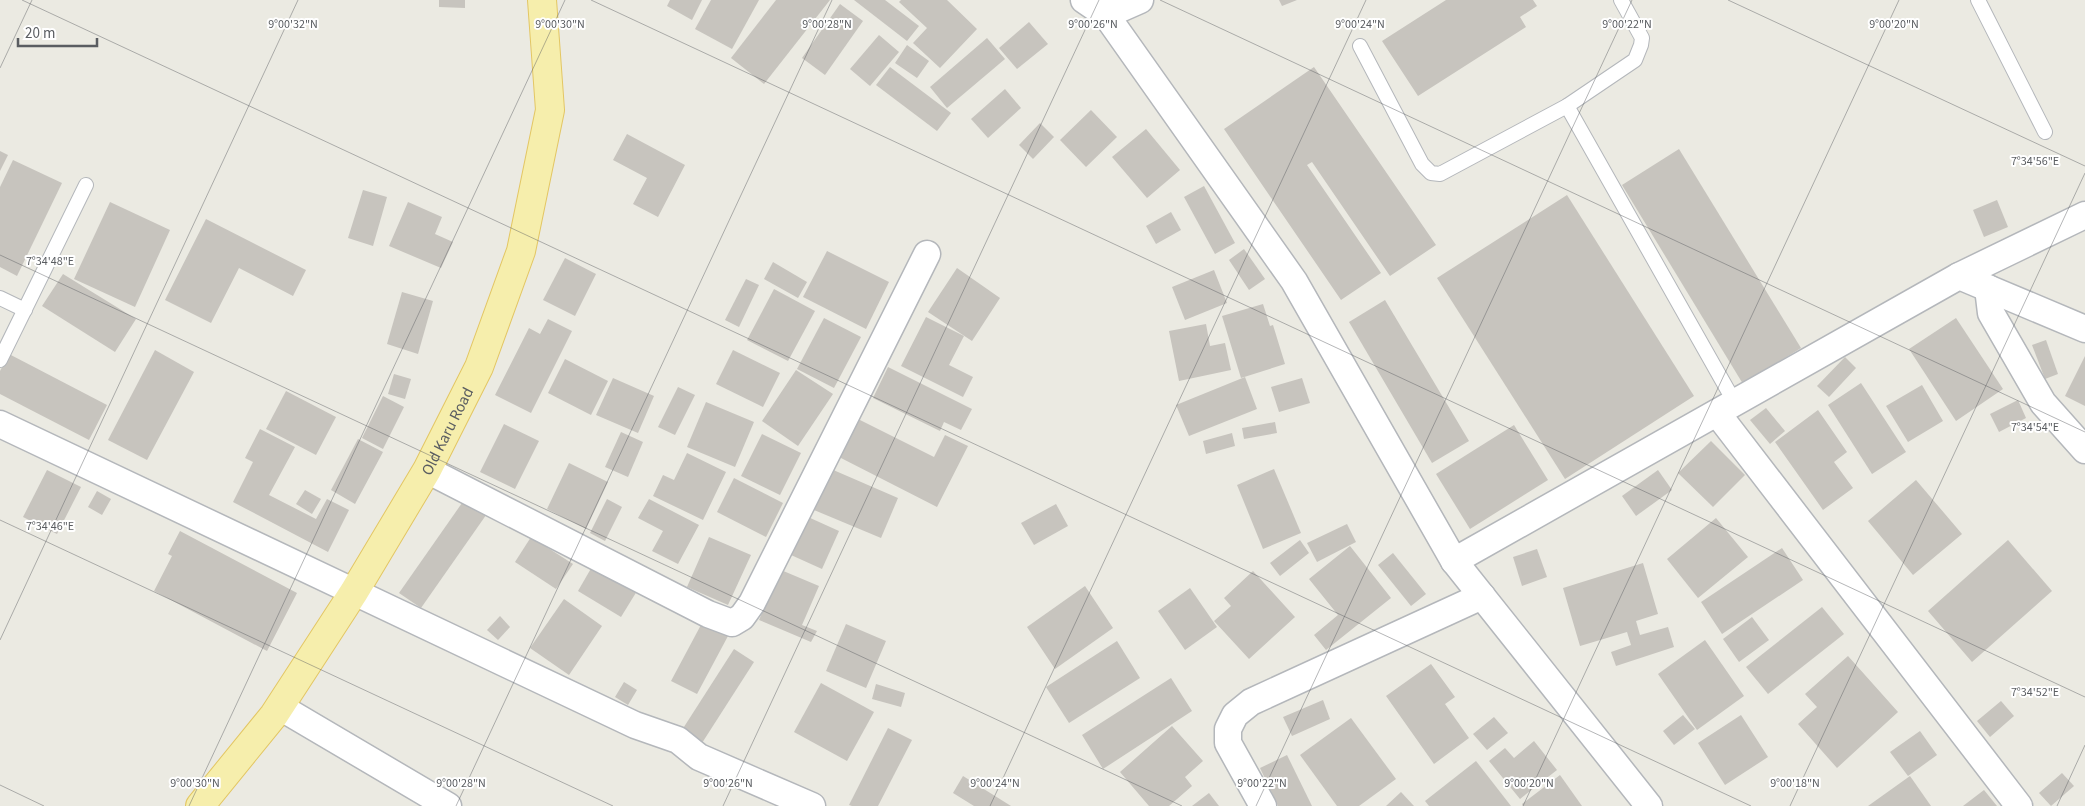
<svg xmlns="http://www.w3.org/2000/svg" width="2085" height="806" font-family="'Source Sans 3',sans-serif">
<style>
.building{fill:#c7c4be}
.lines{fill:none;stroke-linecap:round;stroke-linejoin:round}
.service-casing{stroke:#b4b7bb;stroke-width:16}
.minor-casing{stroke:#b4b7bb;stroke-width:29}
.primary-casing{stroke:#e3c663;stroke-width:30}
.service{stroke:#fff;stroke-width:14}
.minor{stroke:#fff;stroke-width:26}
.primary{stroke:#f6eeac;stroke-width:28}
.ticks{fill:none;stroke:#5a5d61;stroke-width:1;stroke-opacity:0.45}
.labels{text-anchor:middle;stroke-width:4;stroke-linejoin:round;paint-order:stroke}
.street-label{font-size:16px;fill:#5a5d61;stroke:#fff}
.ticks-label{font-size:12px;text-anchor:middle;fill:#5a5d61;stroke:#fff;stroke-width:4;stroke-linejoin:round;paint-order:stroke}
</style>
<rect width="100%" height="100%" fill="#ebeae2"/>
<!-- building -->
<g class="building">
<path d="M439,0H465V8L439,7Z"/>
<path d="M670,0H702L692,20L667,6Z"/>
<path d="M711,0H759L732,49L695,29Z"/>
<path d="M776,0H830L764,84L731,58Z"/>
<path d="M854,0H885L919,26L907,41Z"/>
<path d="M901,0H947L977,29L940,68L913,43L927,28L899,2Z"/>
<path d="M1279,0H1297L1282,6Z"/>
<path d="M1446,0H1533L1537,6L1520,17L1526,27L1418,96L1382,41Z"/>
<path d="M840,4L863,21L825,75L802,58Z"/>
<path d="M1029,22L1048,44L1017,69L999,48Z"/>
<path d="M879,35L899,52L870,86L850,69Z"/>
<path d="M987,38L1005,59L947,108L930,87Z"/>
<path d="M907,45L929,61L917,78L895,63Z"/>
<path d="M890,67L951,113L937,131L876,85Z"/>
<path d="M1314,67L1436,245L1390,276L1312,162L1307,165L1381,273L1341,300L1224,129Z"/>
<path d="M1005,89L1021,108L988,138L971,119Z"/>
<path d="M1091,110L1117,137L1086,167L1060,140Z"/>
<path d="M1040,123L1054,137L1033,159L1019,145Z"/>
<path d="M1146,129L1180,170L1147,198L1112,157Z"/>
<path d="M627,134L685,165L658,217L633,204L647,178L613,160Z"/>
<path d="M1679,149L1801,348L1743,384L1622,185Z"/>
<path d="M0,151L8,155L0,171Z"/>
<path d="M13,160L62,183L17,276L0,267V187Z"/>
<path d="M1204,186L1235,243L1215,254L1184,197Z"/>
<path d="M363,190L387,197L373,246L348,238Z"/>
<path d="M1567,195L1694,396L1565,479L1437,278Z"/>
<path d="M1997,200L2008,227L1984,237L1973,210Z"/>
<path d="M110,202L170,230L135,307L74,279Z"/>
<path d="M408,202L442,217L435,234L453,242L441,268L389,246Z"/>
<path d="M1171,212L1181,230L1156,244L1146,226Z"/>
<path d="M206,219L306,270L293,296L239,268L211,323L165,300Z"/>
<path d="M1244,249L1265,279L1249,290L1229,260Z"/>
<path d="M827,251L889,282L866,329L803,297Z"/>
<path d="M565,258L596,274L575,316L543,300Z"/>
<path d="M773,262L807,282L798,298L764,279Z"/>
<path d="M957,268L1000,298L972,341L928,312Z"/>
<path d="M1214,270L1227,303L1185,320L1172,287Z"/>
<path d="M63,274L136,319L115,352L42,306Z"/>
<path d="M746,279L759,285L739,327L725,320Z"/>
<path d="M774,289L815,311L788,361L747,340Z"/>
<path d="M402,292L433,301L418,354L387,344Z"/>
<path d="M1385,300L1469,441L1432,463L1349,322Z"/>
<path d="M1263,304L1270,326L1273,325L1285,364L1241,378L1222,316Z"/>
<path d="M926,317L964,336L949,365L973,377L963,397L901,366Z"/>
<path d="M824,318L861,337L834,388L797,369Z"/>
<path d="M1956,318L2003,389L1956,421L1909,349Z"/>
<path d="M548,319L572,331L531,413L495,395L529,328L540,334Z"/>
<path d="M1206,324L1210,346L1225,343L1231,370L1179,381L1169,331Z"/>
<path d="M2046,340L2058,374L2045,379L2032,345Z"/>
<path d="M155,350L194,372L147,460L108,440Z"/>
<path d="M733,350L780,373L763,407L716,384Z"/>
<path d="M9,354L107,405L89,440L0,394V371Z"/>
<path d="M2085,356V406L2065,396Z"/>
<path d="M1845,357L1856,368L1829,397L1817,386Z"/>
<path d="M565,359L608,381L591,415L548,393Z"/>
<path d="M888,367L972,409L961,430L944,422L940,431L873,398Z"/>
<path d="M796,370L833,394L798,446L762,421Z"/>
<path d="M394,374L411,379L405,399L388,394Z"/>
<path d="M1245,377L1257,409L1189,436L1176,405Z"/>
<path d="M613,378L654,396L638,433L596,415Z"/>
<path d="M1302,378L1310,403L1279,412L1271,387Z"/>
<path d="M1861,383L1906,452L1872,474L1828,405Z"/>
<path d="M1922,385L1943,421L1908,442L1886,406Z"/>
<path d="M678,387L695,395L675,435L658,427Z"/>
<path d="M286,391L336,417L316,455L266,429Z"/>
<path d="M383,396L404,407L383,449L362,438Z"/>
<path d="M2018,400L2026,418L1999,432L1990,414Z"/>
<path d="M706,402L754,422L735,467L687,447Z"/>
<path d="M1766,408L1785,431L1770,444L1750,420Z"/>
<path d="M1818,410L1847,452L1834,462L1853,488L1823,510L1775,442Z"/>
<path d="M858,419L934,457L945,435L968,446L937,507L839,457Z"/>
<path d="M1275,422L1277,433L1244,439L1242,428Z"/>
<path d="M504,424L539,441L515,489L480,472Z"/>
<path d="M1514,425L1548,480L1470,529L1436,474Z"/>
<path d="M260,429L295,447L269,495L316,519L327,499L349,510L328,552L233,502L253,462L245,458Z"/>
<path d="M621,432L643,442L628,477L605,467Z"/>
<path d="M1232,433L1235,446L1206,454L1203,441Z"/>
<path d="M762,434L801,453L780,495L741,476Z"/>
<path d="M358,439L383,452L355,504L331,490Z"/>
<path d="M1711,441L1745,475L1713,507L1678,473Z"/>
<path d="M687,453L726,472L703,520L653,496L663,475L674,480Z"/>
<path d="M569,463L608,482L586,529L547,509Z"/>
<path d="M831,469L898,498L881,538L814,510Z"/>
<path d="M1274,469L1301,533L1263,549L1237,485Z"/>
<path d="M47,470L81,487L57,534L23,517Z"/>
<path d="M1658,470L1672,490L1636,516L1622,496Z"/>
<path d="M734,478L783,503L766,537L717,512Z"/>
<path d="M1916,480L1962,534L1913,575L1868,521Z"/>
<path d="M305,490L321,499L312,514L296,504Z"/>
<path d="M97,491L111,499L102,515L88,507Z"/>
<path d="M469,493L491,508L421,608L399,593Z"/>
<path d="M607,499L622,507L605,541L590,533Z"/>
<path d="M649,499L699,525L678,564L652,551L663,531L638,518Z"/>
<path d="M1056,504L1068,526L1034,545L1021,523Z"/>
<path d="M808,517L839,531L822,569L791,555Z"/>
<path d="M1716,518L1748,557L1698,598L1667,559Z"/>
<path d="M1347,524L1356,542L1317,562L1307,543Z"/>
<path d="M180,531L297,593L267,651L154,591L172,556L168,554Z"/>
<path d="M531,537L573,564L556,589L515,562Z"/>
<path d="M709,537L751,555L728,605L687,587Z"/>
<path d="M1300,540L1309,553L1280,576L1270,563Z"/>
<path d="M2008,540L2052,591L1972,662L1928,611Z"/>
<path d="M1350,546L1391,598L1326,650L1314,635L1338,615L1309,579Z"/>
<path d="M1782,548L1803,580L1722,634L1701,602Z"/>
<path d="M1537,549L1547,577L1522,586L1513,557Z"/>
<path d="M1393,553L1426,594L1411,606L1378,565Z"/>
<path d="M1643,563L1658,614L1636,621L1640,635L1668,627L1674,647L1616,666L1611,652L1631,645L1627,632L1580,646L1563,588Z"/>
<path d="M593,565L637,591L621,617L578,591Z"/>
<path d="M781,570L819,586L802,625L817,631L811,642L759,620Z"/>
<path d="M1253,571L1295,617L1249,659L1214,621L1231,606L1224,598Z"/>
<path d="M1085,586L1113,628L1055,669L1027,627Z"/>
<path d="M1190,588L1217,627L1185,650L1158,611Z"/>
<path d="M564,599L602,626L569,675L530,648Z"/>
<path d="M1822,607L1844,634L1768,694L1746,667Z"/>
<path d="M500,616L510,627L498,640L487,630Z"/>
<path d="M1752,617L1769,640L1739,662L1723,639Z"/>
<path d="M702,623L728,636L697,694L671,681Z"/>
<path d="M846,624L886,641L866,688L826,671Z"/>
<path d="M1705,640L1744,696L1697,730L1658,674Z"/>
<path d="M1117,641L1140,678L1069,723L1046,687Z"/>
<path d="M734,649L754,662L702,743L682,730Z"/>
<path d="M1848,656L1898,712L1837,768L1798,724L1817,707L1805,694Z"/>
<path d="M1431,664L1455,697L1445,704L1469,738L1434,764L1386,696Z"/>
<path d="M1171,678L1192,711L1103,769L1082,735Z"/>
<path d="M624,682L637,690L628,705L615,697Z"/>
<path d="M821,683L874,712L847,761L794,732Z"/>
<path d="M876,684L905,693L901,707L872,699Z"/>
<path d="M1323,700L1330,719L1292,736L1283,717Z"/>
<path d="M2001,701L2014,716L1990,737L1977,721Z"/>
<path d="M1683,715L1695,729L1674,745L1663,731Z"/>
<path d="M1741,715L1768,757L1725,785L1698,743Z"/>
<path d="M1494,717L1508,733L1487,750L1473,734Z"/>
<path d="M1351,718L1396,779L1359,806H1337L1300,755Z"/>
<path d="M1172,726L1203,761L1185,777L1192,786L1169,806H1149L1120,772Z"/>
<path d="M888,728L912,740L878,806H852L849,805Z"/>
<path d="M1920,731L1937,755L1908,776L1890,752Z"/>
<path d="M1534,741L1557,770L1520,799L1489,761L1505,748L1514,758Z"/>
<path d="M1287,755L1312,806H1278L1260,768Z"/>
<path d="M1476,761L1511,806H1429L1425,801Z"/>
<path d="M2062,773L2074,786L2051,806L2039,793Z"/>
<path d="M1560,775L1582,806H1523L1522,804Z"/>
<path d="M963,776L1011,806H974L953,793Z"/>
<path d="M1910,776L1931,806H1868Z"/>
<path d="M1984,790L1997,806H1963Z"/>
<path d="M1401,792L1414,806H1386Z"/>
<path d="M1209,793L1219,806H1192Z"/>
</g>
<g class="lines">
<defs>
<g id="service">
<path d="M1978,0L2045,132"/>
<path d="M1360,46L1422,164L1431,173L1440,174L1567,106L1635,60L1641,45L1642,38L1621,0"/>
<path d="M1567,106L1735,403"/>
<path d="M0,298L25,310"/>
<path d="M0,360L86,185"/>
</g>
<g id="minor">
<path d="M1084,0L1106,15L1140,0"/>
<path d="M1106,15L1294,281L1454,561L1649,806"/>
<path d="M1959,276L2085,215"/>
<path d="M1988,288L1991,313L2043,403L2085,450"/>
<path d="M1717,413L2019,806"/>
<path d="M0,424L635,725L678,740L699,757L812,806"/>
<path d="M427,470L708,614L732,623L742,617L752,603L927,254"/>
<path d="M1454,561L1959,276L2085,329"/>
<path d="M280,707L448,806"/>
<path d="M1263,806L1228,743V729L1235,715L1251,702L1482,596"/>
</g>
<g id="primary">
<path id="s1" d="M200,806L274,715L354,592L427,470L479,367L521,251L550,110L542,0"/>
</g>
</defs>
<!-- service casing -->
<use href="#service" class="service-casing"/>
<!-- minor casing -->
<use href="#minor" class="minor-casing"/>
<!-- primary casing -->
<use href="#primary" class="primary-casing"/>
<!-- service -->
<use href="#service" class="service"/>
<!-- minor -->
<use href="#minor" class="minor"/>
<!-- primary -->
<use href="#primary" class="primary"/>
</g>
<!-- ticks -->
<path class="ticks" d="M22,0L1751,806M591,0L2085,697M1160,0L2085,432M1728,0L2085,166M0,68L32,0M0,255L1182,806M0,520L613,806M0,640L298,0M0,785L44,806M189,806L565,0M456,806L832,0M723,806L1099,0M990,806L1366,0M1256,806L1632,0M1523,806L1899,0M1790,806L2085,173M2057,806L2085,745"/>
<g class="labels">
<!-- street labels -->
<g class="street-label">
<text dy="6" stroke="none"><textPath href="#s1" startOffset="450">Old Karu Road</textPath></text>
</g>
</g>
<g class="ticks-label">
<text x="293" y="28">9°00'32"N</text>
<text x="560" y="28">9°00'30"N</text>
<text x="827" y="28">9°00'28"N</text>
<text x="1093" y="28">9°00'26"N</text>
<text x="1360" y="28">9°00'24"N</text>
<text x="1627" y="28">9°00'22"N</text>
<text x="1894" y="28">9°00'20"N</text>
<text x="2035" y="165">7°34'56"E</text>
<text x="50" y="265">7°34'48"E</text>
<text x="2035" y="431">7°34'54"E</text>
<text x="50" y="530">7°34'46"E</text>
<text x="2035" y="696">7°34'52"E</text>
<text x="1529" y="787">9°00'20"N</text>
<text x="195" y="787">9°00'30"N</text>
<text x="461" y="787">9°00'28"N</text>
<text x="728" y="787">9°00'26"N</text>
<text x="995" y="787">9°00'24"N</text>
<text x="1262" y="787">9°00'22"N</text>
<text x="1795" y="787">9°00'18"N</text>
</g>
<!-- scale -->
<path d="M18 38v8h79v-8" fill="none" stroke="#5a5d61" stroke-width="2.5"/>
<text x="25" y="38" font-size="15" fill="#5a5d61" stroke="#ffffff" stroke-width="4" paint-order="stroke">20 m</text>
</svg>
